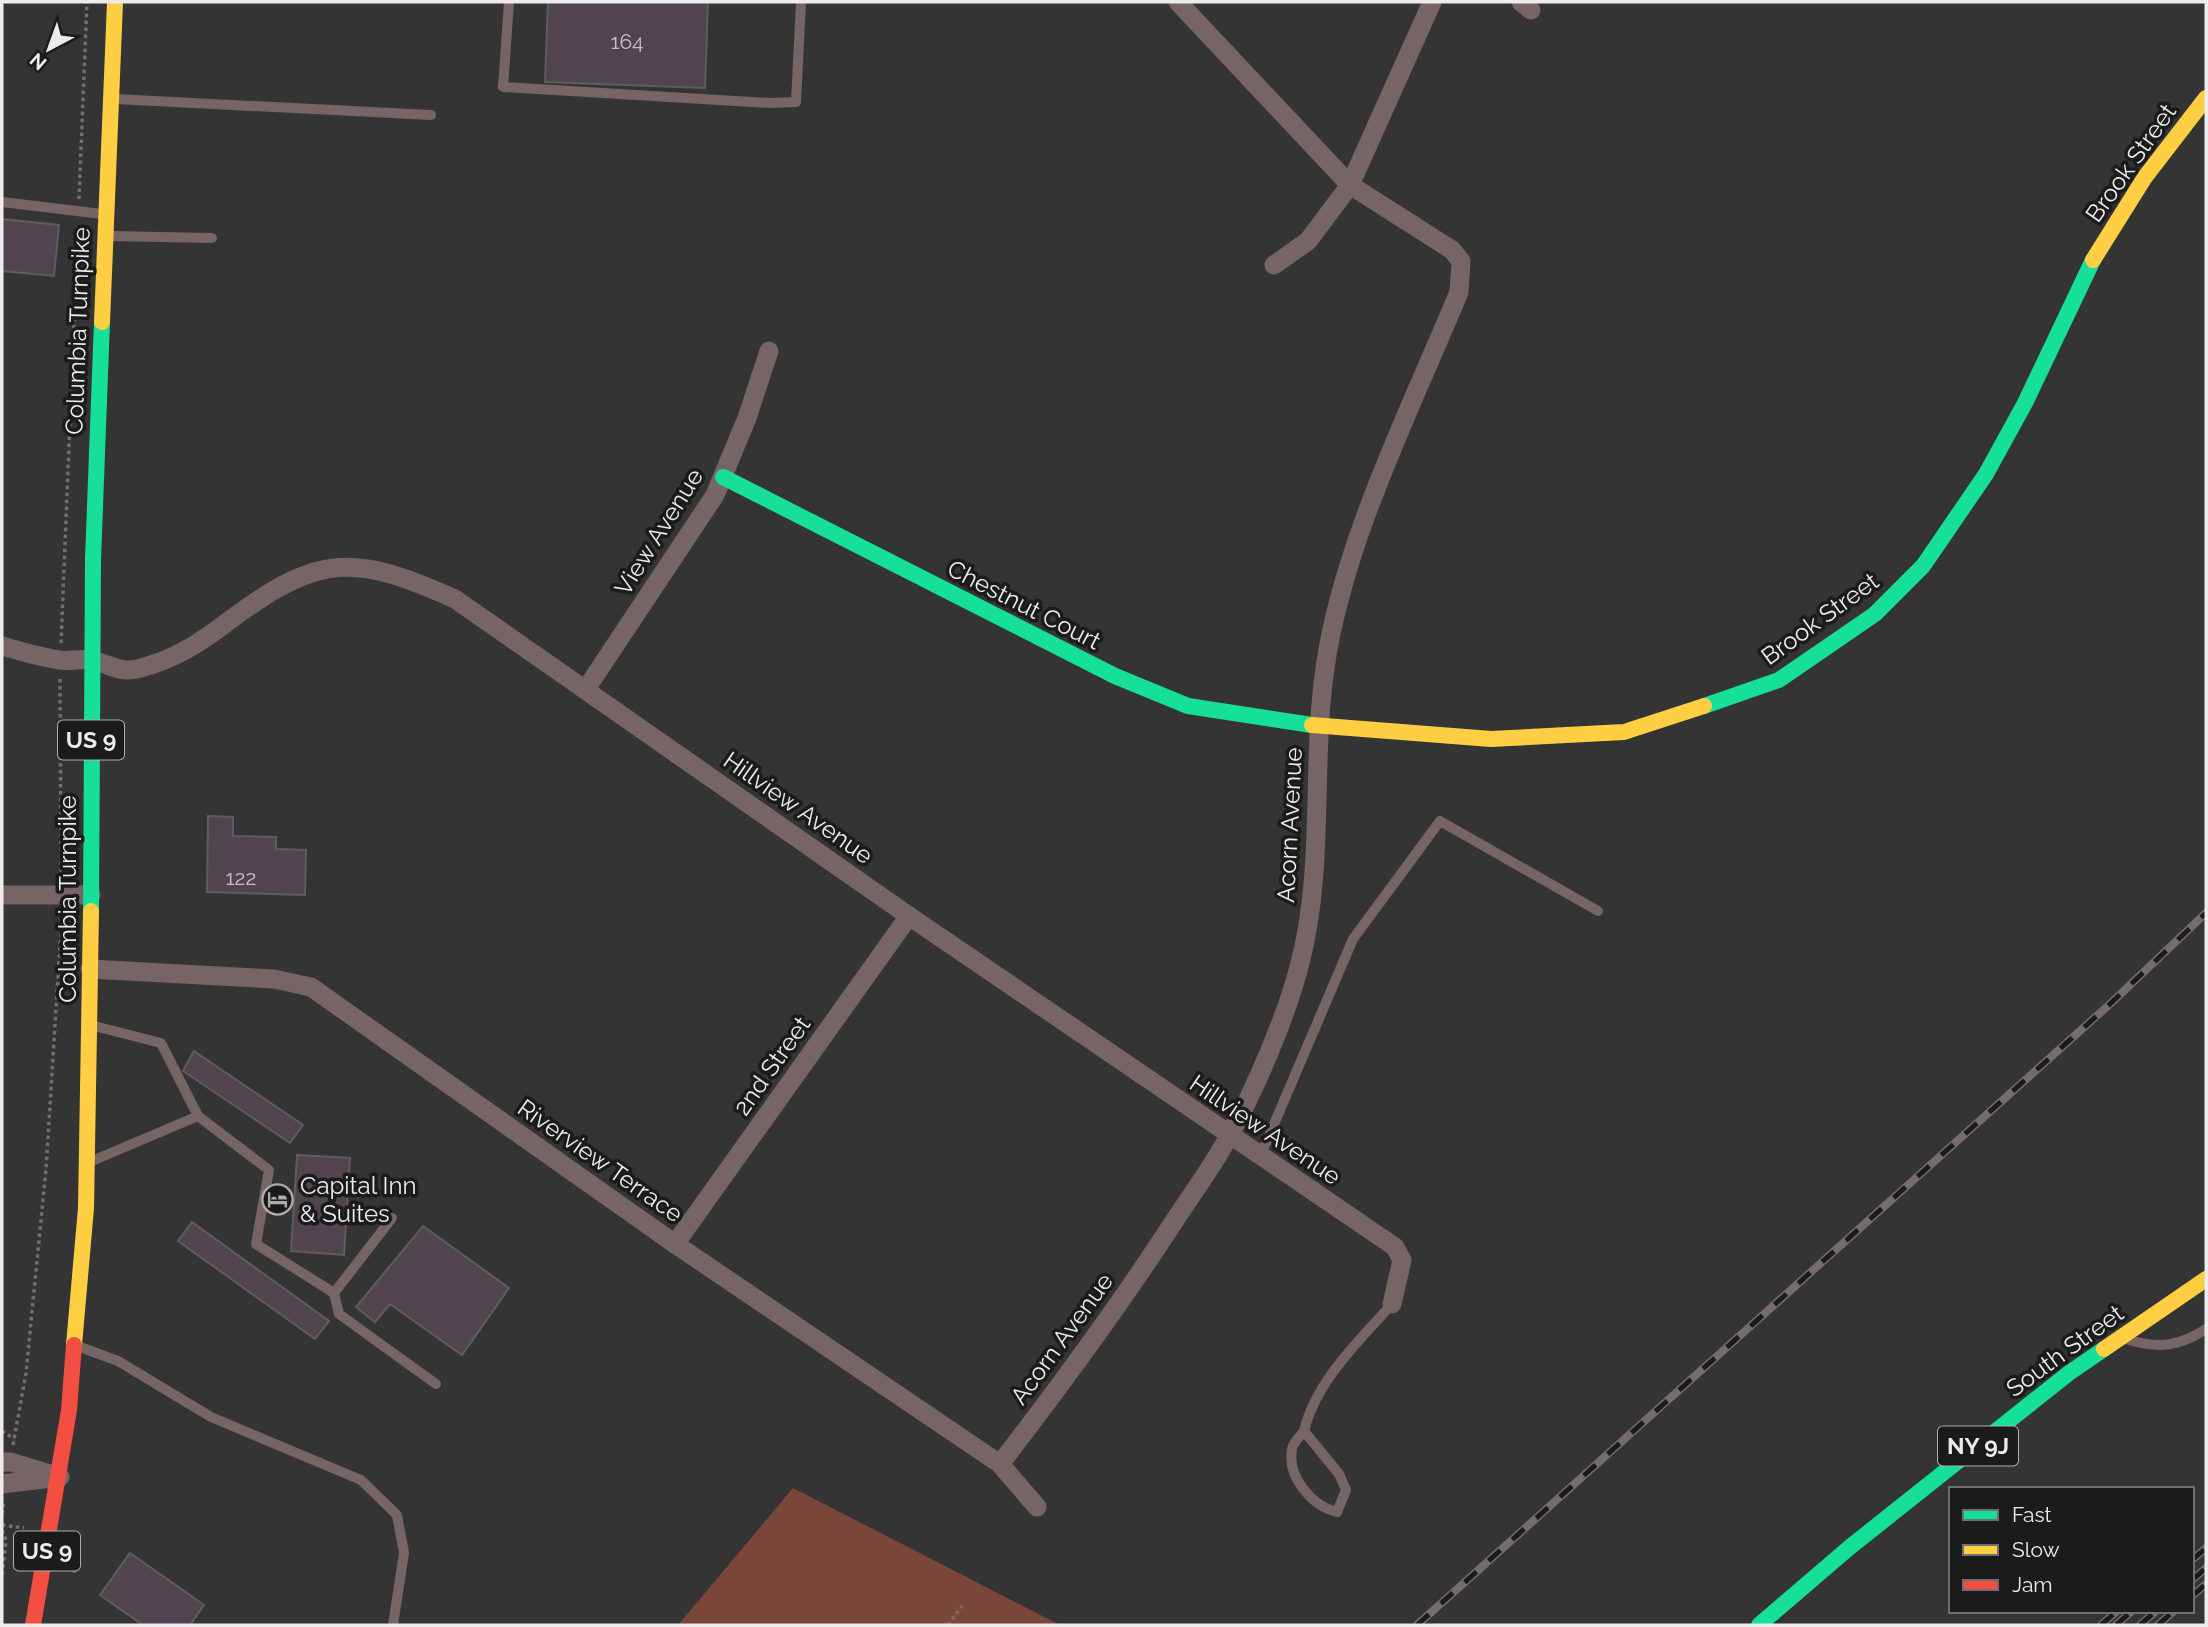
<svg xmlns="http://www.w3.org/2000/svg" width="2208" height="1627" font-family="Raleway,sans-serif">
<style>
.green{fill:#7a4637}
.building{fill:#52444e;stroke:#5e5d5d;stroke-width:2}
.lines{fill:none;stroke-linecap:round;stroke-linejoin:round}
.path{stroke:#776b6c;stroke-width:3.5;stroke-dasharray:3.5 3.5;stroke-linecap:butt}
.lane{stroke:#776465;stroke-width:10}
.street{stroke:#776465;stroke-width:19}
.fast{stroke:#16e098;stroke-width:16}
.slow{stroke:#ffcf43;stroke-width:16}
.jam{stroke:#f24e42;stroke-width:16}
.rail-casing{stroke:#766c6c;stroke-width:8}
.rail{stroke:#1c1b1b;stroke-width:5;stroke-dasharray:16;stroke-linecap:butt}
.labels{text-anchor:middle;stroke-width:7;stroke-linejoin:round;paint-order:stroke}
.number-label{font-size:21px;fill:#c6c1c4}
.shield{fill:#1c1b1b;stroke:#aeadad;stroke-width:2}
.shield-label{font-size:23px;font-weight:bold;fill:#edebeb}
.street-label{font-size:24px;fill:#edebeb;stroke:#1c1b1b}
.poi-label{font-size:24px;fill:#edebeb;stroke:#1c1b1b;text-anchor:start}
</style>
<rect width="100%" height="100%" fill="#353434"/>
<!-- green -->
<path class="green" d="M793,1488L1060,1625H678Z"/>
<!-- building -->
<g class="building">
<path d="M548,2H708L705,88L545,82Z"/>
<path d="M2,219L59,225L54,276L2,271Z"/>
<path d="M208,816L233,817V836L276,837V849L306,850L305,895L207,892Z"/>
<path d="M194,1051L303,1125L290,1143L183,1071Z"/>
<path d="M297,1155L350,1158L344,1255L291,1251Z"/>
<path d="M192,1222L329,1321L315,1339L178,1241Z"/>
<path d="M423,1226L509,1288L462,1355L390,1304L375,1322L356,1307Z"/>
<path d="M130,1553L204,1605L190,1625H143L100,1595Z"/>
</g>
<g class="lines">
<!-- path -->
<g class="path">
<path d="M79,199L87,2"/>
<path d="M61,643L78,224"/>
<path d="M60,679L61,878"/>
<path d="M2,1431L14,1439"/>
<path d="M13,1445L26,1373L46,1169L62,913"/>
<path d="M2,1514L4,1501"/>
<path d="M2,1525L24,1528"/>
<path d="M2,1530L6,1540L2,1578"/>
<path d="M73,1539L79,1541L74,1573"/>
<path d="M948,1625L962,1606"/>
</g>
<!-- lane -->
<g class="lane">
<path d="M509,2L503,87L770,103L796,102L801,2"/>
<path d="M115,99L431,115"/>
<path d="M2,202L102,214"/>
<path d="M109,236L212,238"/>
<path d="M94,1026L161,1043L198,1116L269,1170L256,1244L334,1293L339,1314L436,1384"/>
<path d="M1260,1157L1353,939L1440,821L1598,911"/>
<path d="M92,1161L198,1116"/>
<path d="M334,1293L392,1218"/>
<path d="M2129,1340C2159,1349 2180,1346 2206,1329"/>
<path d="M80,1347L118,1361L211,1417L361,1480L397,1515L404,1553L393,1625"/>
<path d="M1304,1431C1300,1436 1293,1443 1292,1449C1287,1477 1312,1506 1337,1512L1346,1490L1339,1474L1304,1431C1316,1381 1359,1341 1392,1304"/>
</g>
<!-- street -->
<g class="street">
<path d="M1521,2L1531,10"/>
<path d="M1274,265L1308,241L1350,185L1432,2"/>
<path d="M2,646C20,651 40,657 59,660C69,662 80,658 91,660C107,663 118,673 137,669C174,660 200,643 230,620C320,553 354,554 455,599L909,916L1395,1247L1402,1260L1392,1304"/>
<path d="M586,689L715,495L747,418L769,351"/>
<path d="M2,895H91"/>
<path d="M90,969L274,979L311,987L675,1244L1000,1464L1037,1507"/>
<path d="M675,1244L909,916"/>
<path d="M2,1462H11L60,1477"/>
<path d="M1000,1464C1061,1385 1119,1306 1173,1223C1192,1194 1213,1166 1229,1136C1255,1090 1287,1015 1300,963C1325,867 1311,766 1325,668C1342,545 1411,408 1459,292L1461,261L1452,250L1350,185L1178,2"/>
<path d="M2,1484L52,1478"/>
</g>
<!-- fast -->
<g class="fast">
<path d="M723,477L1115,676L1188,706L1312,725"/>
<path d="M1704,706L1779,680L1875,614L1923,566L1986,474L2025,403L2093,260"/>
<path d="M91,911L93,559L102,322"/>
<path d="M1759,1625L1850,1547L2069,1373L2104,1349"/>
</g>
<!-- slow -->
<g class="slow">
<path d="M2093,260L2145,177L2206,98"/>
<path d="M102,322L115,2"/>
<path d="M1312,725L1491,739L1624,732L1704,706"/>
<path d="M74,1345L86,1208L91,911"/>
<path d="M2104,1349L2206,1279"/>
</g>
<!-- jam -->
<path class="jam" d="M33,1625L69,1410L74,1345"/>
<defs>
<g id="rail">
<path d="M2192,1560L2206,1548"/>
<path d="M2192,1580L2206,1568"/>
<path d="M2192,1596L2206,1584"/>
<path d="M1417,1625L2110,1004L2206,913"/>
<path d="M2101,1625L2117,1611"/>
<path d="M2116,1625L2132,1611"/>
<path d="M2140,1625L2156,1611"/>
<path d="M2158,1625L2174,1611"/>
</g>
</defs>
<!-- rail casing -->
<use href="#rail" class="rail-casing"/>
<!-- rail -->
<use href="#rail" class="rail"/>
</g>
<!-- icons -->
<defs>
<symbol id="hotel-ring" viewBox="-11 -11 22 22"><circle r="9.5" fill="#1c1b1b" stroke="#adabab" stroke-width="1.5"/><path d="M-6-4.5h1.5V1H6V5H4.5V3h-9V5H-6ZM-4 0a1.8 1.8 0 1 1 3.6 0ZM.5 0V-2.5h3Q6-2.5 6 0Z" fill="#adabab"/></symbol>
</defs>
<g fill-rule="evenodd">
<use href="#hotel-ring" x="260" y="1182" width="35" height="35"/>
</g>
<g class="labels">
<!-- number labels -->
<g class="number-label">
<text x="627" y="49">164</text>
<text x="241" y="885">122</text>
</g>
<!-- shield labels -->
<g class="shield">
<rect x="58" y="720.5" width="66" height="39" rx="5"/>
<rect x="1938" y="1426.5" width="80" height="39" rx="5"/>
<rect x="14" y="1531.5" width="66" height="39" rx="5"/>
</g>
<g class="shield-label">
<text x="91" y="748">US 9</text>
<text x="1978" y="1454">NY 9J</text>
<text x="47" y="1559">US 9</text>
</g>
<!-- street labels -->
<g class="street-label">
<text transform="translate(2131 163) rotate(-55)" y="8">Brook Street</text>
<text transform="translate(78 331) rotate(-88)" y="8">Columbia Turnpike</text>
<text transform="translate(659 532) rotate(-58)" y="8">View Avenue</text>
<text transform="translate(1024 605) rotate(27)" y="8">Chestnut Court</text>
<text transform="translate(1820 619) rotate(-36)" y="8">Brook Street</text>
<text transform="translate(798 808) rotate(35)" y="8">Hillview Avenue</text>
<text transform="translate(1290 825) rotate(-87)" y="8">Acorn Avenue</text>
<text transform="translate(68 899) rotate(-90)" y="8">Columbia Turnpike</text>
<text transform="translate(772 1066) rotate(-55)" y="8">2nd Street</text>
<text transform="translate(1265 1130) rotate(34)" y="8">Hillview Avenue</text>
<text transform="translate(600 1161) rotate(35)" y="8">Riverview Terrace</text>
<text transform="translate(1062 1339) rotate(-54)" y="8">Acorn Avenue</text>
<text transform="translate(2065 1351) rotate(-36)" y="8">South Street</text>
</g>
<!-- poi labels -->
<g class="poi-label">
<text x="300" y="1194">Capital Inn<tspan x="300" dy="28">&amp; Suites</tspan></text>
</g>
</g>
<!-- border -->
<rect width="2208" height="1627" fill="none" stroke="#edebeb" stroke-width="7"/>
<!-- legend -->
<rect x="1949" y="1487" width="245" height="126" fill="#1c1b1b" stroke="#706e6e" stroke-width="2"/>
<rect x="1963" y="1510" width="35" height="10" fill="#16e098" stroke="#706e6e" stroke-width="2"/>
<text x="2012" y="1522" font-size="21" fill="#edebeb">Fast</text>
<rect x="1963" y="1545" width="35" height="10" fill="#ffcf43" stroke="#706e6e" stroke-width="2"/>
<text x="2012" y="1557" font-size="21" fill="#edebeb">Slow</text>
<rect x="1963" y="1580" width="35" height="10" fill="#f24e42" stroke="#706e6e" stroke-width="2"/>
<text x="2012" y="1592" font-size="21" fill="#edebeb">Jam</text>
<!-- north arrow -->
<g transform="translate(49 49) rotate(221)" stroke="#1c1b1b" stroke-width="5" paint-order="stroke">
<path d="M0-5L12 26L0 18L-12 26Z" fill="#edebeb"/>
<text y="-10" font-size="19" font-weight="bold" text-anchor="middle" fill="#edebeb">N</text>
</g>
</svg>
